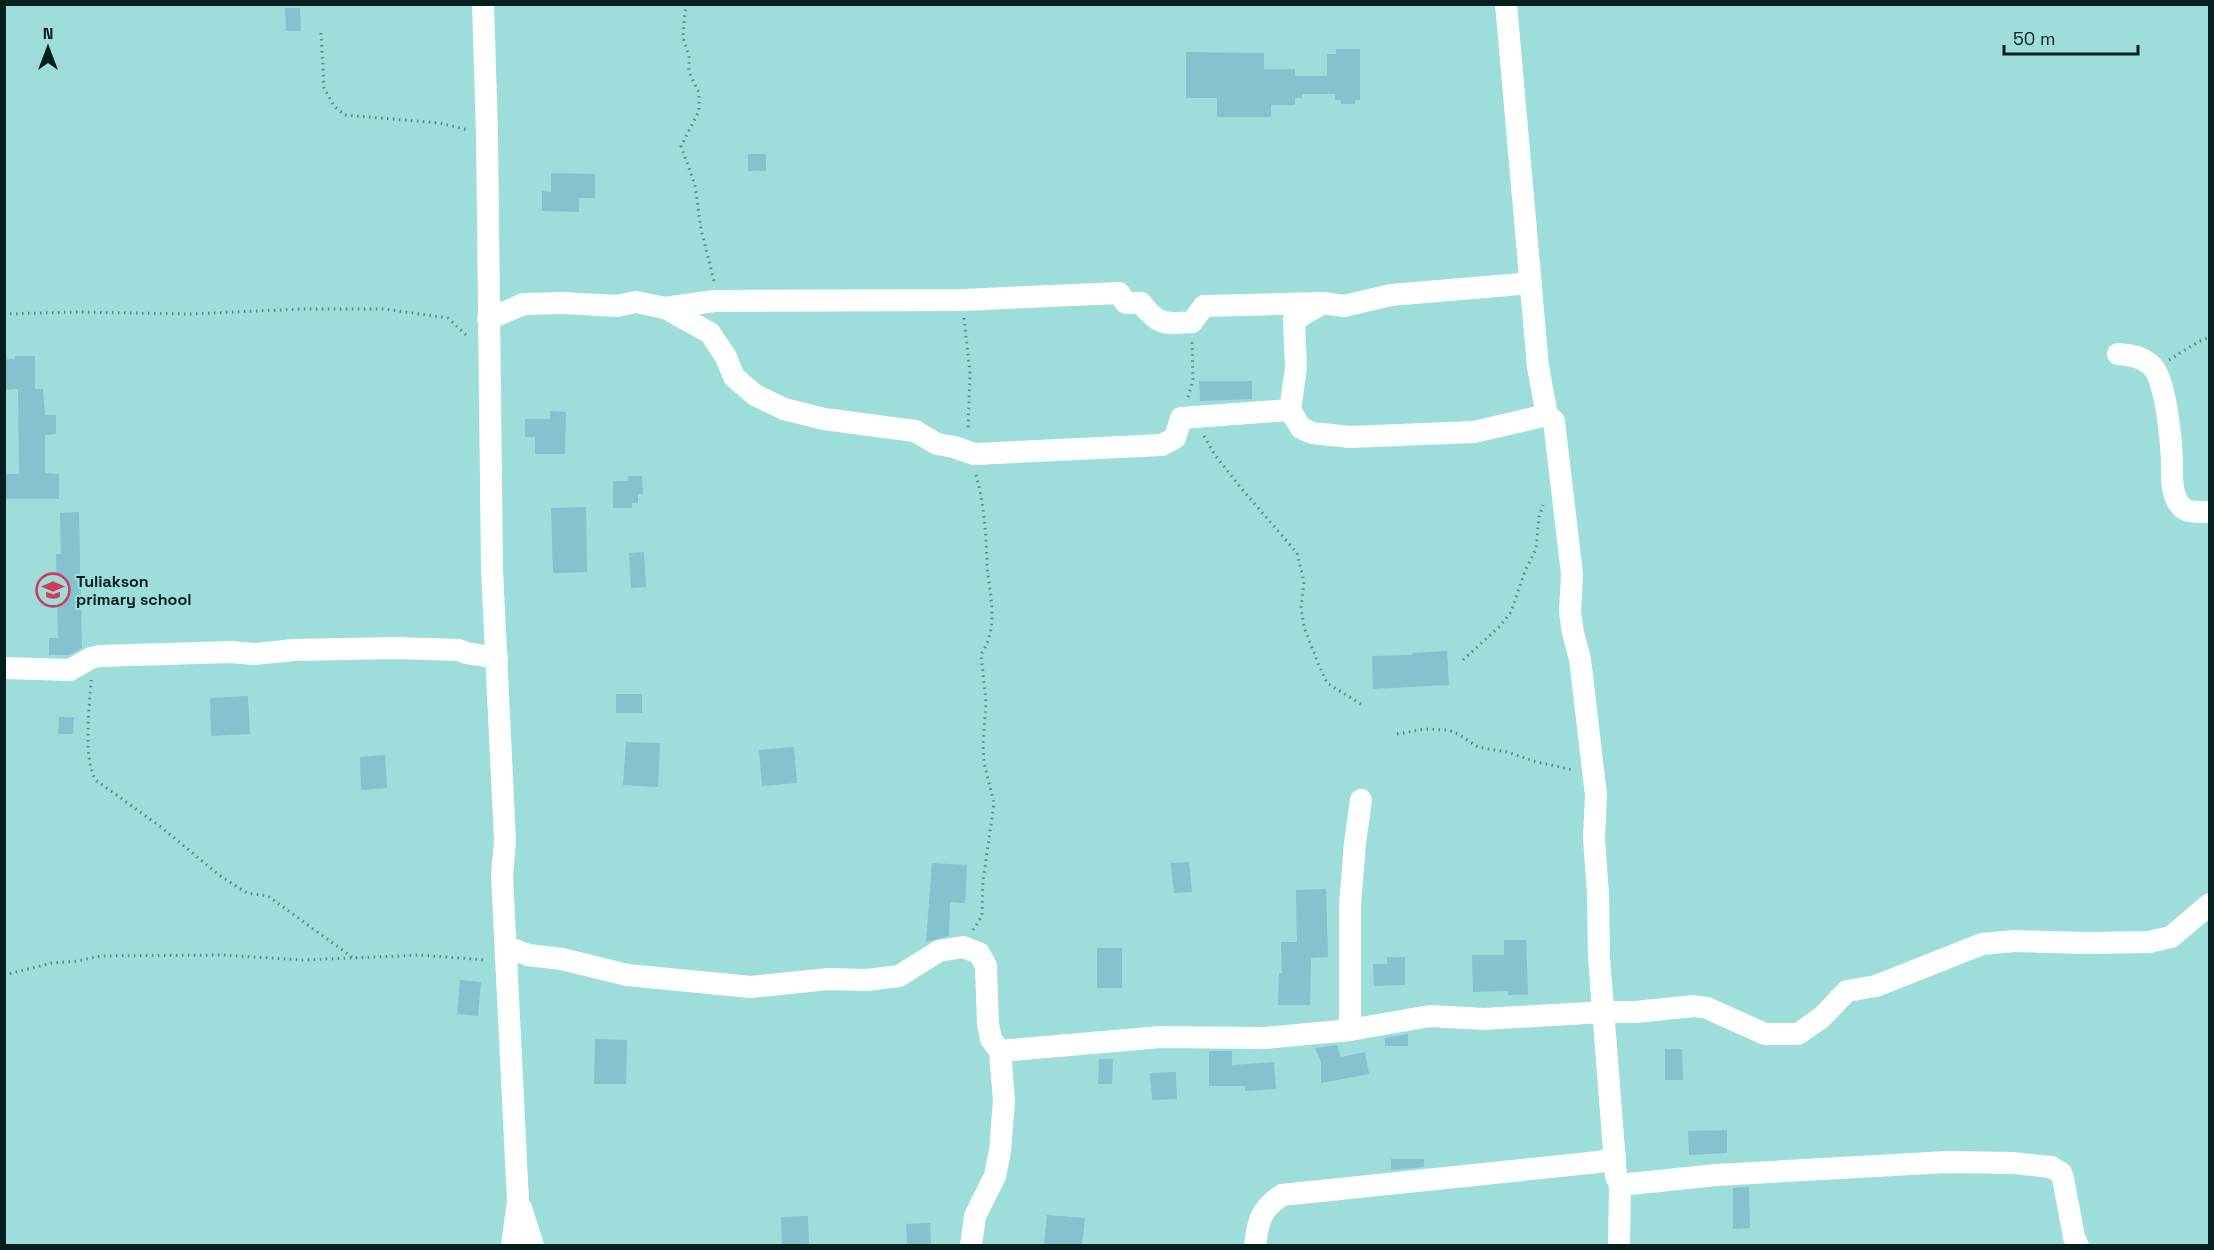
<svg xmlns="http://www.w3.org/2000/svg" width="2214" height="1250" font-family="'Space Grotesk',sans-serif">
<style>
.building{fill:#85c1ce}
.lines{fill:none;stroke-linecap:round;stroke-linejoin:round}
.path{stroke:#5a8a88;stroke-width:3;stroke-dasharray:1.5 4.5;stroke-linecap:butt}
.minor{stroke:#fff;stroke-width:22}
.labels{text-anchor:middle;stroke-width:4.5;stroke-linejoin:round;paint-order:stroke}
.poi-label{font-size:16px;font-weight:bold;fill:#041f1e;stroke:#9dddda;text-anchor:start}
</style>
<rect width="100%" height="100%" fill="#9dddda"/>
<!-- building -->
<g class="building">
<path d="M285,8H300L301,31H286Z"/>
<path d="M1336,49H1360V100H1355V104H1341V100H1335V94H1302V98H1295V105H1271V117H1217V98H1186V52L1264,53V69H1295V76H1327V54H1336Z"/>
<rect x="748" y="154" width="18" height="17"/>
<path d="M551,173L595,174V198H579V212L542,211V191L551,192Z"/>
<path d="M15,356H35V389H43L45,415H56V434L45,435V473L59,474V499H4V474H19L18,389L4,390V359H15Z"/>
<path d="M1199,381H1252V399L1200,401Z"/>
<path d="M550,411L566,412L565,454H535V437H525V419H550Z"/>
<path d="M628,476H642L643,494H638V503H632V508H613V481H628Z"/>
<path d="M586,507L587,572L553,573L551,508Z"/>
<path d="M79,512L82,648L69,655H49V638H58L56,554H61L60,513Z"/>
<path d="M644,552L646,587L631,588L629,553Z"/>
<path d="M1447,651L1449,685L1373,689L1372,656L1413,655L1412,653Z"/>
<rect x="616" y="694" width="26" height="19"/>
<path d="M248,696L250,734L211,736L210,698Z"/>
<path d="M59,717H74L73,734H58Z"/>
<path d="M626,742L660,743L658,787L623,785Z"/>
<path d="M794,747L797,783L762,786L759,750Z"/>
<path d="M385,755L387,788L361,790L360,757Z"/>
<path d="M1189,862L1192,892L1174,893L1171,863Z"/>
<path d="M932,863L967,865L965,903L950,902L949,936L926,942Z"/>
<path d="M1326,889L1328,957L1311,958L1310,1005H1278L1279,973H1282L1281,942H1297L1296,890Z"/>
<path d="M1504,940H1526L1528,995H1508V991L1473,992L1472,955H1504Z"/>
<rect x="1097" y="948" width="25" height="40"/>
<path d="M1387,957H1405V985L1374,986L1373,964H1387Z"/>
<path d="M460,980L481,982L478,1016L457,1014Z"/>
<path d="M1408,1034V1046H1385V1038Z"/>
<path d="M595,1039L627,1040L626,1084H594Z"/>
<path d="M1337,1045L1341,1057L1365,1052L1369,1074L1321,1083V1062L1315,1048Z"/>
<path d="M1665,1049H1682L1683,1080H1665Z"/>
<path d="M1209,1051H1232V1065L1274,1062L1276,1089L1245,1091V1086H1209Z"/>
<path d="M1099,1059H1113L1112,1084H1098Z"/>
<path d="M1176,1072L1177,1099L1152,1100L1150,1073Z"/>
<path d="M1727,1130V1153L1689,1155L1688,1131Z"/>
<path d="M1391,1159H1424V1167L1391,1170Z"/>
<path d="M1749,1187L1750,1228L1733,1229V1188Z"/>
<path d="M1047,1215L1085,1218L1082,1245H1044Z"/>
<path d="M808,1216L809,1245H782L781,1217Z"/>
<path d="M930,1223L931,1245H907L906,1224Z"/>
</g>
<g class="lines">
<!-- path -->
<g class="path">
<path d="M688,4L685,11L683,38L689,56V72L699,93V111L681,146L695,185L701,229L714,281"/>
<path d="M321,33L324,88L334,106L345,115L440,123L468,130"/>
<path d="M4,314L77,312L189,314L302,309H384L448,318L468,337"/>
<path d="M964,318L970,373L968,431"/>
<path d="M2169,360L2198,342L2210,337"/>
<path d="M1188,397L1193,380L1192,341"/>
<path d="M1204,436L1215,455L1241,488L1297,553L1304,581L1301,608L1304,627L1318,663L1327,683L1361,704"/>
<path d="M1463,660L1500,626L1511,612L1525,571L1536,549L1539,517L1543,505"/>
<path d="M91,680C90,702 82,765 97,781L161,827L219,875L247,893L268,896L352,957"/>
<path d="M1397,734L1425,729L1448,730L1458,734L1478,747L1507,752L1537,762L1573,770"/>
<path d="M973,930L982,916L983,881L994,803L984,763L983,744L986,702L981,654C1000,627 989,593 987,563C986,533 984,503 976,475"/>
<path d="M4,975L52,963L78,961L100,956L223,955L302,960L420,955L486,960"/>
</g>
<!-- minor -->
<g class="minor">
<path d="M483,4L487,135L492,569L505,841L502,875L518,1201L512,1246"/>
<path d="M1506,4L1538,367L1547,415L1554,421L1572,574L1570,612L1573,633L1580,659L1596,795L1594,838L1598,894L1599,958L1616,1176L1620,1185L1619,1246"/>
<path d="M665,308L710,333L726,357L734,377L755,395L784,409L824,419L915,431L937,444L954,447L974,454L1162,445L1175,438L1181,418L1290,410L1301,428L1312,433L1350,437L1474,432L1547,415"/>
<path d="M488,319L524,304L564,303L617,306L636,302L665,308L714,301L962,300L1119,293L1126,303H1141C1159,326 1165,324 1192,322L1204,306L1323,303"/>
<path d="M2118,354C2131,355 2146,357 2155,370C2166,388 2171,437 2172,460C2172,475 2170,497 2183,508C2189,513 2201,512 2210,512"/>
<path d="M1290,410L1296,368L1294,320L1323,303L1344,306L1391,295L1531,283"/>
<path d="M4,668L70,670L91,658L100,656L231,652L254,654L294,650L395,648L459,650L466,653L497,658"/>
<path d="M507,947L528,955L562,959L627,975L751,987L828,979L867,980L899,976L939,951L963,947L979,953L986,966L988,1024L991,1039L1000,1051L1004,1101L1000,1151L995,1176L975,1216L971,1246"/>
<path d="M1350,1030V905L1355,843L1361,800"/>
<path d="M1000,1051L1160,1037L1265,1038L1350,1030L1430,1016L1484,1019L1603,1012H1636L1694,1006L1707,1008L1765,1034H1798L1822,1017L1847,991L1876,986L1982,944L2014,941L2088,943L2149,942L2171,937L2210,904"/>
<path d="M1620,1185L1716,1175L1947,1162L2013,1163L2051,1167L2061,1173L2063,1178L2074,1237L2078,1246"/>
<path d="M521,1208L533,1246"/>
<path d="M1255,1246C1258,1221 1260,1210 1282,1195L1599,1162L1615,1157"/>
</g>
</g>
<!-- icons -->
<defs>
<symbol id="school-ring" viewBox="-11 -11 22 22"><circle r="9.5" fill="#9dddda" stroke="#ce3e5b" stroke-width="1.5"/><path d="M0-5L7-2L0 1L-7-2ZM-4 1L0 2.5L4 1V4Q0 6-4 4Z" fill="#ce3e5b"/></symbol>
</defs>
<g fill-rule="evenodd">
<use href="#school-ring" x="34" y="571" width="38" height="38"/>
</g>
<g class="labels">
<!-- poi labels -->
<g class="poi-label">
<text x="76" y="587">Tuliakson<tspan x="76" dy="18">primary school</tspan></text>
</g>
</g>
<!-- border -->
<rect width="2214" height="1250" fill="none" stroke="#041f1e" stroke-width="12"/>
<!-- north arrow -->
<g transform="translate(48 48)" stroke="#9dddda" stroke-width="4.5" paint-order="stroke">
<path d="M0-4.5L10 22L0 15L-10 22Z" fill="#041f1e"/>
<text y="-9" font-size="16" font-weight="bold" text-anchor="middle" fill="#041f1e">N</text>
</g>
<!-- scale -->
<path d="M2004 45v9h134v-9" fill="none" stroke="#041f1e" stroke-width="3"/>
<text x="2013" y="45" font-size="18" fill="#041f1e" stroke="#9dddda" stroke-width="4.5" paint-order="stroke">50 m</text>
</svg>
